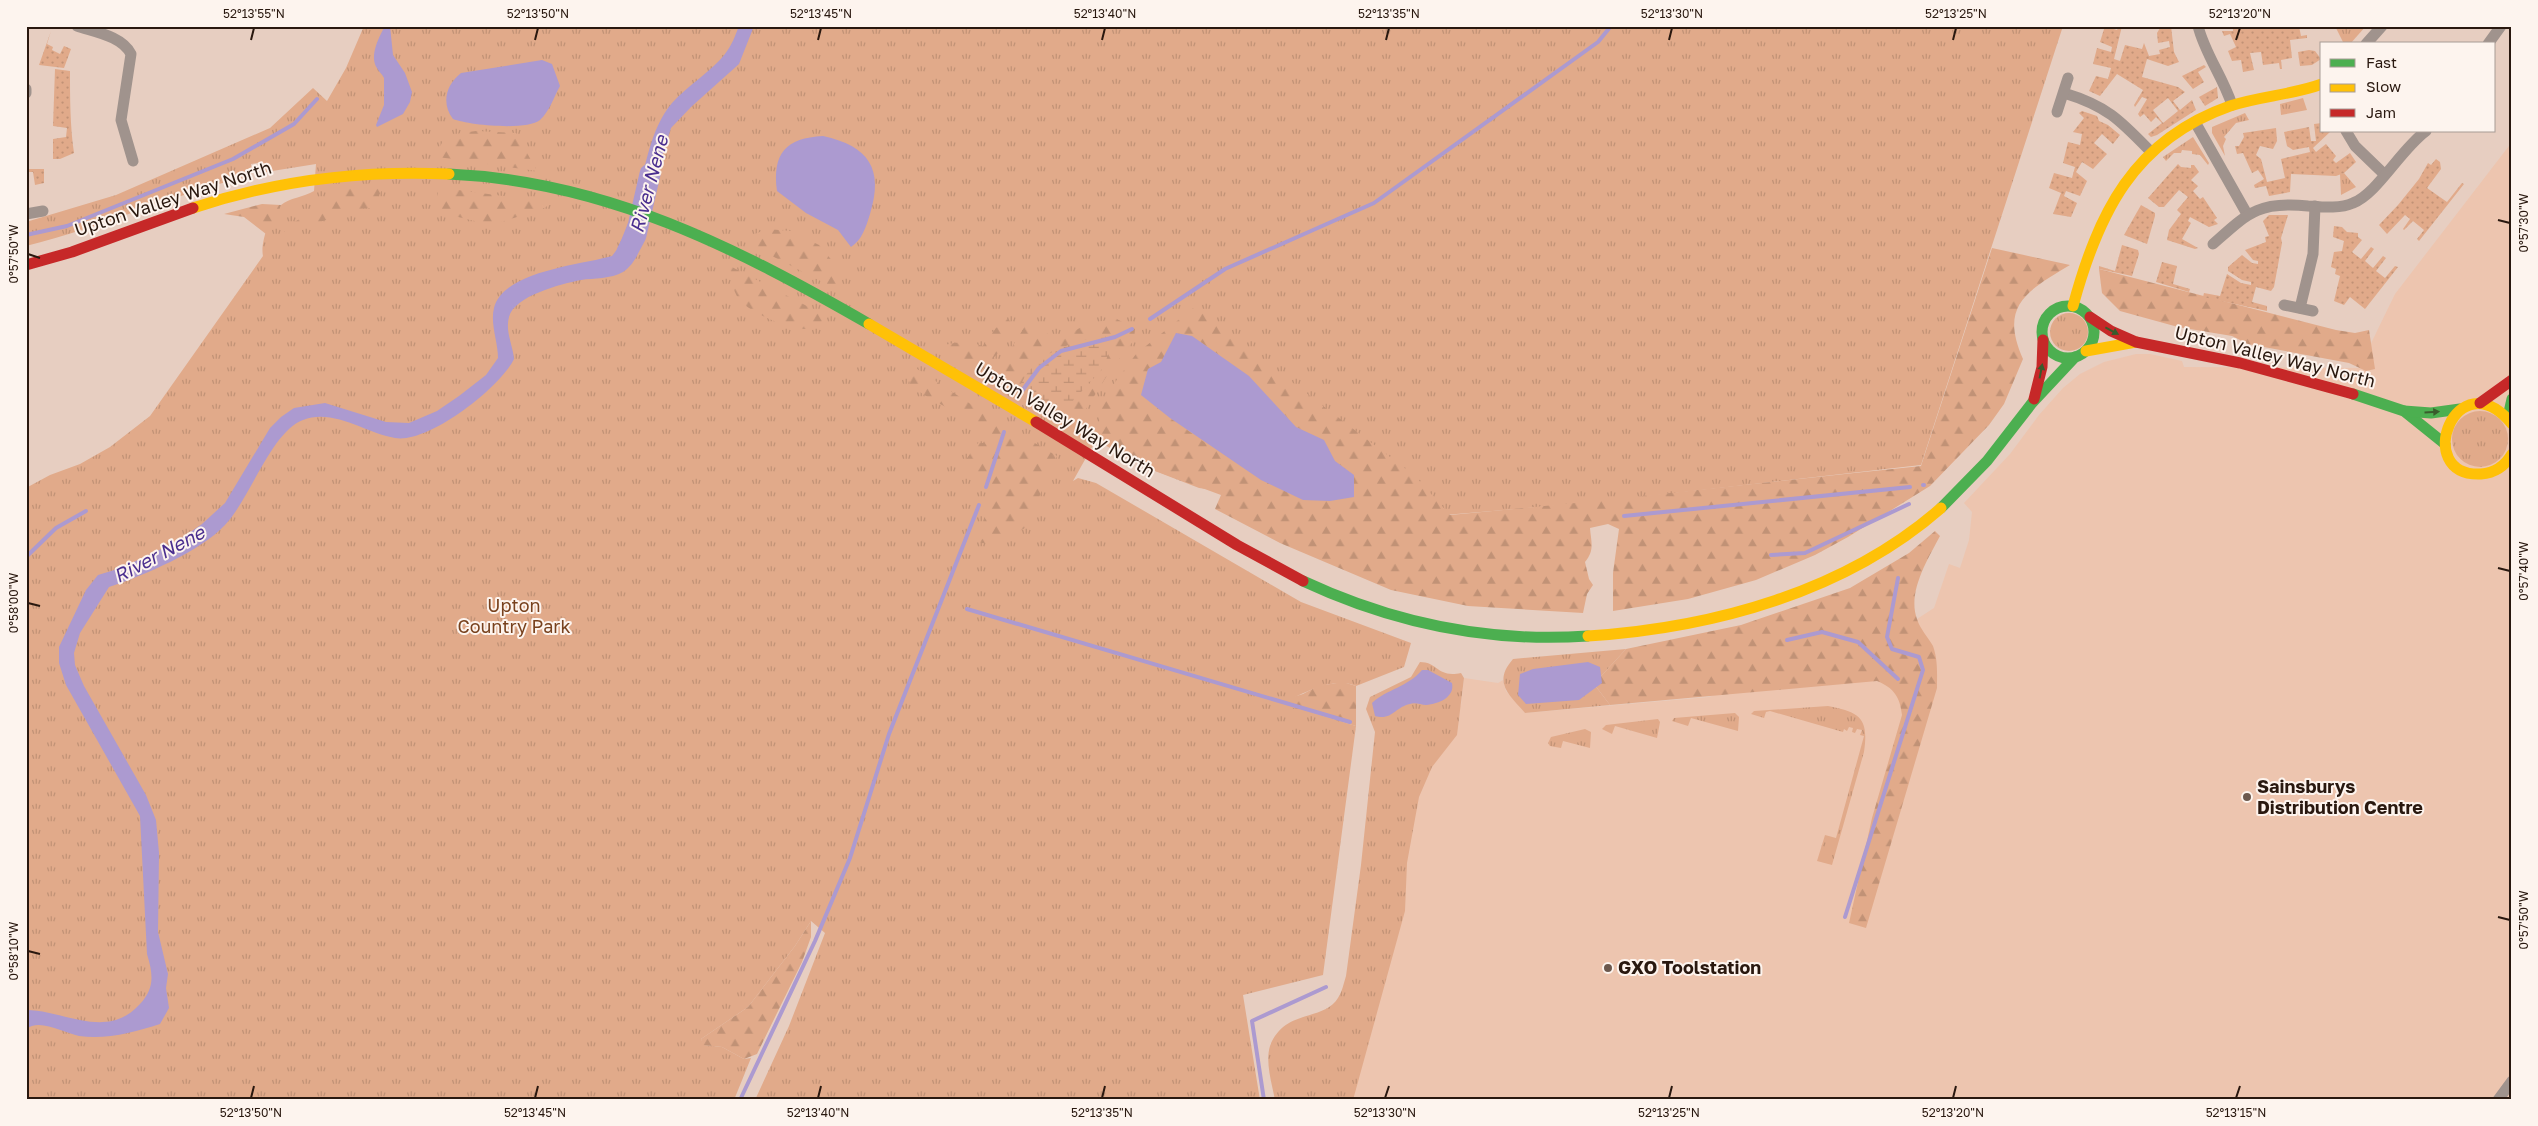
<svg xmlns="http://www.w3.org/2000/svg" width="2538" height="1126" font-family="'Golos Text',sans-serif">
<style>
.built{fill:#edc5af}
.grass{fill:url(#grass-tufts)}
.forest{fill:url(#forest-firs);fill-rule:evenodd}
.wetland{fill:url(#wetland-marsh)}
.garden{fill:url(#garden-dots);fill-rule:evenodd}
.water{fill:#ac9ad0}
.lines{fill:none;stroke-linecap:round;stroke-linejoin:round}
.stream{stroke:#ac9ad0;stroke-width:4}
.river{stroke:#ac9ad0;stroke-width:21}
.street{stroke:#a0938d;stroke-width:11}
.fast{stroke:#4caf50;stroke-width:11}
.slow{stroke:#ffc107;stroke-width:11}
.jam{stroke:#c62828;stroke-width:11}
.oneway{fill:#395c2c}
.ticks{fill:none;stroke:#29180f;stroke-width:2}
.poi-dot{fill:#6c584d;stroke:#fdf4ee;stroke-width:2}
.labels{text-anchor:middle;stroke-width:4;stroke-linejoin:round;paint-order:stroke}
.street-label{font-size:18px;fill:#29180f;stroke:#fdf4ee}
.park-label{font-size:18px;fill:#78411d;stroke:#fdf4ee}
.poi-label{font-size:18px;font-weight:bold;fill:#29180f;stroke:#fdf4ee;text-anchor:start}
.water-label{font-size:19px;font-style:italic;fill:#4a2e8f;stroke:#fdf4ee}
.neatline{fill:none;stroke:#29180f;stroke-width:2}
.ticks-label{font-size:12px;text-anchor:middle;fill:#29180f}
</style>
<defs>
<pattern id="grass-tufts" width="24" height="20" patternUnits="userSpaceOnUse" patternTransform="scale(1.25)"><rect width="24" height="20" fill="#e1aa8a"/><path d="M3 7l-1-3M5 7V3M7 7l1-3M15 17l-1-3M17 17v-4M19 17l1-3" fill="none" stroke="#c19276"/></pattern>
<pattern id="forest-firs" width="22" height="20" patternUnits="userSpaceOnUse" patternTransform="scale(1.25)"><rect width="22" height="20" fill="#e1aa8a"/><path d="M5 1l3.5 6h-7zM16 11l3.5 6h-7z" fill="#c19276"/></pattern>
<pattern id="wetland-marsh" width="20" height="14" patternUnits="userSpaceOnUse" patternTransform="scale(1.25)"><rect width="20" height="14" fill="#e1aa8a"/><path d="M1 5h8M5 5V1M11 12h8M15 12V8" fill="none" stroke="#c19276"/></pattern>
<pattern id="garden-dots" width="8" height="8" patternUnits="userSpaceOnUse" patternTransform="scale(1.25)"><rect width="8" height="8" fill="#e1aa8a"/><path d="M2 2h.1M6 6h.1" fill="none" stroke="#c19276" stroke-width="1.8" stroke-linecap="round"/></pattern>
</defs>
<rect width="100%" height="100%" fill="#e7cec1"/>
<!-- built -->
<path class="built" d="M2512,142V1100H1325L1399,775L1461,705L1464,678L1498,683L1503,680L1506,691L1525,713L1709,697L1917,619L1934,608L1949,564L1960,568L1969,540L1972,512L1964,503L2010,454L2039,415L2063,388L2080,374L2104,362L2136,354H2150L2182,361L2184,367L2359,368L2395,294Z"/>
<!-- grass -->
<g class="grass">
<path d="M364,26H2063L1921,465L1588,503L1408,518L1199,488L1142,466L1096,440L1073,481L1078,478L1096,483L1301,602L1411,643L1404,667L1356,686C1335,676 1301,693 1283,704L1356,726L1323,975L1243,995L1260,1100H755L789,1026L825,933L811,921L795,946L748,1007L701,1039L704,1045L722,1047L744,1059L751,1058L734,1100H26V488L50,475L80,464L110,447L150,416L263,256C260,244 270,213 281,205C289,198 304,197 314,191L316,164L266,172L263,162L251,164L252,175C175,194 103,227 26,246V222L116,195L270,128L313,88L327,101L346,68Z"/>
<path d="M2335,26H2366L2350,44H2344Z"/>
<path d="M2303,98L2307,110L2281,115L2280,104Z"/>
<path d="M2245,113L2249,120L2236,123L2224,137L2226,139L2223,146L2225,156L2212,133V127Z"/>
<path d="M2193,137L2209,163L2208,165L2200,155L2192,154V151L2182,150L2181,153H2174L2166,161L2163,157Z"/>
<path d="M2344,173L2356,187L2341,195L2340,174Z"/>
<circle cx="2069" cy="332" r="19"/>
<circle cx="2480" cy="439" r="28"/>
<path d="M1626,649L1594,684L1610,705L1525,713C1508,694 1493,682 1513,659Z"/>
<path d="M1420,662C1438,662 1437,678 1461,673L1464,678L1457,735L1432,767L1419,797L1407,863L1405,911L1353,1100H1275C1272,1084 1265,1062 1270,1046C1283,1012 1315,1020 1333,1004C1341,997 1343,986 1346,976L1361,865L1375,732L1366,709L1370,697L1411,677Z"/>
<path d="M1828,706C1860,712 1869,718 1864,752L1832,865L1817,861L1825,835L1836,838L1864,736L1860,735L1862,730L1857,729L1855,733L1852,732L1853,728L1849,727L1847,731L1844,729L1843,732L1770,711L1766,712L1764,718L1751,714L1754,711Z"/>
<path d="M1735,713L1739,717L1738,731L1691,718L1688,726L1672,721L1674,718Z"/>
<path d="M1658,719L1660,722L1657,738L1615,726L1612,734L1602,729L1606,725Z"/>
<path d="M1585,729L1591,732L1590,748L1563,741L1561,748L1550,746L1548,743L1551,737Z"/>
</g>
<!-- forest -->
<g class="forest">
<path d="M476,131L516,133L537,171L438,157C439,134 456,134 476,131Z"/>
<path d="M373,183L384,185L373,208L343,210L326,220L284,232C297,213 330,213 335,188Z"/>
<path d="M437,187L553,203L540,210L491,225L446,214L439,205Z"/>
<path d="M262,204L281,205L266,234L244,217L224,214Z"/>
<path d="M767,229L791,231L819,245L839,269L842,292L741,240Z"/>
<path d="M1992,248L2070,265C2027,291 1999,305 2023,359L2004,404L1989,425L1930,486L1848,537L1815,555L1756,580L1688,599L1613,611V573L1619,529L1608,524L1590,528C1591,542 1595,550 1585,562L1589,579L1593,585L1587,594L1583,613L1468,606L1391,590L1280,543L1215,509L1221,495L1142,466L1096,439L1100,429L1099,410L1116,381L1136,354L1197,305L1217,325L1415,476L1450,515C1607,501 1764,482 1921,466ZM1176,333L1192,336L1249,376L1296,427L1324,440L1335,461L1354,475L1303,500C1245,472 1191,435 1141,395L1148,369L1161,363Z"/>
<path d="M730,266L828,317C823,320 817,326 812,328C798,334 747,312 739,299C732,290 731,277 730,266Z"/>
<path d="M2099,269L2336,330L2355,333L2369,330L2375,369L2366,371L2349,363L2248,344L2232,336L2178,327L2120,311L2102,293Z"/>
<path d="M1115,318L1135,329L1134,340L1110,371L1074,428L1016,395L992,379L1027,323L1041,325L1049,336H1066L1083,326ZM1104,334V367L1089,386L1071,403L1084,340Z"/>
<path d="M1007,319L1014,324L998,353L980,372L937,348C954,341 966,341 983,346L996,328Z"/>
<path d="M911,365L992,418L1057,456L1026,527C1013,537 998,545 981,543L979,539C982,523 996,495 984,481C979,476 970,472 964,467L965,461L978,443H983L986,438C969,412 932,405 910,384L908,377Z"/>
<path d="M1935,531L1940,536C1928,559 1907,592 1917,619C1920,629 1928,637 1933,646C1938,660 1937,673 1937,688L1866,928L1849,923L1872,818L1902,715C1900,697 1894,688 1877,681L1610,705L1594,684L1626,649L1741,625L1850,588L1909,553Z"/>
<path d="M1343,682L1356,686V726L1283,705L1286,699L1303,694L1318,686Z"/>
<path d="M811,921V937L802,962L757,1054L744,1059L722,1047L703,1045L701,1039L748,1007L795,946Z"/>
</g>
<!-- wetland -->
<path class="wetland" d="M1104,334L1111,345L1104,367L1071,403L1053,405L1037,400L1021,384C1037,350 1072,344 1104,334Z"/>
<!-- garden -->
<g class="garden">
<path d="M2105,26L2117,30L2119,26H2122L2114,59L2120,61L2125,45L2142,49L2144,43L2149,56L2160,54L2159,50L2170,47L2169,41L2158,43L2157,33L2160,28L2171,26L2174,52L2179,62L2168,66L2147,59L2142,77L2178,87L2185,92L2173,101L2180,110L2192,100L2196,110L2157,135L2151,137L2148,134L2162,123L2156,117L2151,122L2144,114L2140,117L2138,114L2147,99L2142,97L2135,107L2134,105L2143,90L2117,74L2100,96L2089,91L2096,76L2108,79L2111,68L2093,64L2097,48L2111,52L2112,47L2100,42ZM2168,98L2178,111L2163,123L2153,110Z"/>
<path d="M2233,26H2299L2301,36L2307,35V38L2290,40L2292,58L2281,60L2282,69H2280L2279,63L2263,65L2261,52L2250,53L2254,70L2243,72L2241,60L2232,61L2228,51L2236,47L2230,34L2224,36L2222,31H2233Z"/>
<path d="M51,31L47,44L53,47L52,50L60,54L64,46L71,49L64,68L39,65Z"/>
<path d="M2309,50L2315,51L2321,59L2312,65L2300,66L2298,52Z"/>
<path d="M2204,65L2206,67L2198,72L2204,82L2193,89L2182,76Z"/>
<path d="M55,69L70,71C70,96 70,126 74,153L60,159H53V139L66,137L67,128L53,126Z"/>
<path d="M2217,87L2218,98L2205,106L2199,97Z"/>
<path d="M2082,111L2097,116L2099,121L2108,125L2120,135L2113,144L2102,134L2094,143L2107,154L2093,169L2082,162L2076,172L2087,181L2080,196L2066,191L2064,196L2077,203L2071,217L2053,214L2061,193L2049,188L2054,173L2072,178L2075,167L2063,163L2068,142L2080,145L2082,134L2073,132L2084,118L2079,113Z"/>
<path d="M2322,123V131H2331L2313,148L2316,152L2326,144L2336,156L2333,160L2336,163L2350,153L2356,162L2344,173L2336,176L2291,174L2290,192L2269,196L2266,186L2255,188L2254,185L2264,179L2258,170L2252,173L2243,153L2237,154L2235,146H2239L2244,137L2243,133L2276,128L2277,141L2273,149L2260,146L2256,155L2261,159L2267,182L2285,178L2281,159L2310,152L2309,147L2293,150L2287,146L2284,132L2309,127L2311,141H2316L2314,124Z"/>
<path d="M2436,159L2440,162L2441,169L2427,188L2447,202L2462,183L2464,184L2419,241L2417,239L2424,230L2413,221L2404,230L2403,229L2410,219L2405,215L2387,234L2379,225L2398,205L2419,179L2428,163L2431,165Z"/>
<path d="M2178,164L2181,167L2191,168V165H2194L2199,172L2191,180L2198,186L2193,191L2200,199L2203,197L2217,218L2214,220L2218,224L2209,227L2190,217L2188,221L2191,223L2182,239L2198,248L2195,249L2167,240L2169,230L2181,214L2177,210L2188,197L2179,190L2164,207H2159L2148,198Z"/>
<path d="M26,169H44V183L35,185L33,172H27L26,185Z"/>
<path d="M2141,205L2155,213V216L2147,244L2124,235Z"/>
<path d="M2269,215H2288L2281,238L2282,243L2274,287L2271,291L2256,287L2252,302L2267,306V311L2203,297L2204,293L2220,296L2227,274L2241,283L2251,285V282L2242,280L2228,271V267L2242,255L2252,263L2258,264V261L2253,260L2245,250L2266,242L2265,237L2269,236L2263,221Z"/>
<path d="M2334,226L2342,227L2347,232L2358,233V237L2362,240L2352,252L2361,259L2371,247L2374,249L2365,261L2373,268L2383,256L2386,258L2376,271L2385,278L2395,266L2398,267L2365,309L2350,297L2344,305L2334,301L2340,276L2335,274L2336,269L2331,267L2334,252L2342,251L2344,241L2333,237Z"/>
<path d="M2122,245L2138,250L2139,254L2132,276L2099,269V266L2115,271Z"/>
<path d="M2162,262L2177,266L2173,284L2190,289L2189,292L2156,282Z"/>
</g>
<!-- water -->
<g class="water">
<path d="M385,26H390L393,55L405,73L412,92L410,102L403,114L377,127L376,125L384,105V78C382,74 379,72 377,68C369,56 379,37 385,26Z"/>
<path d="M739,26H754L739,64L691,107L671,128L658,170L650,204L636,199C646,167 650,129 672,103C687,86 713,70 725,54C732,45 735,36 739,26Z"/>
<path d="M542,60L552,64L560,86C554,97 549,112 540,120C527,131 468,125 453,119C441,103 446,85 461,73Z"/>
<path d="M823,136C869,146 884,169 870,214C866,227 862,240 851,247L838,230L806,213L777,191C772,153 786,138 823,136Z"/>
<path d="M628,223L643,228C641,245 638,262 623,272C611,279 594,278 581,280C561,284 514,296 509,317C505,331 513,346 514,359C500,388 428,444 395,438C367,434 334,408 303,420C271,432 250,499 225,525C201,551 143,576 109,587L80,633L74,653L75,665L84,686L146,795L156,820L159,853L158,932L168,974L166,988L169,1008L160,1024C135,1032 106,1040 79,1036C64,1033 40,1018 26,1029V1010C64,1010 107,1041 140,1004C155,988 153,974 147,954L140,816L66,685L59,663V647L86,590L98,575L121,568L176,542L202,524L225,503L270,428L281,417L294,408L325,403L386,422L409,423L437,411L459,396L486,375L498,358C498,342 490,324 494,308C503,271 581,265 612,256L618,248Z"/>
<path d="M1176,333L1192,336L1249,376L1296,427L1324,440L1335,461L1354,475V497L1330,501L1303,500L1261,480L1170,418L1141,395L1148,369L1161,362Z"/>
<path d="M1588,662L1600,667L1602,683L1579,700L1526,704L1518,695L1520,674L1533,669Z"/>
<path d="M1422,670H1428L1452,683C1455,697 1439,704 1426,705C1421,705 1415,702 1410,704C1395,707 1392,721 1375,716L1372,703C1387,689 1408,687 1422,670Z"/>
</g>
<g class="lines">
<!-- stream -->
<g class="stream">
<path d="M26,235L67,226L233,159L294,124L317,99"/>
<path d="M1150,319L1225,269L1374,203L1598,42L1611,26"/>
<path d="M1022,391L1039,368L1061,351L1115,337L1132,329"/>
<path d="M1923,485H1924"/>
<path d="M986,487L1004,432"/>
<path d="M1624,516L1910,487"/>
<path d="M1771,555L1805,553L1909,504"/>
<path d="M26,557L56,528L86,511"/>
<path d="M967,609L1350,722"/>
<path d="M1787,640L1822,632L1858,642L1898,679"/>
<path d="M1845,917L1923,670L1919,657L1892,649L1887,637L1898,578"/>
<path d="M740,1100L815,941L850,858L889,734L979,505"/>
<path d="M1264,1100L1252,1021L1326,987"/>
</g>
<!-- river -->
<path class="river" d="M627,252L636,235L650,174"/>
<!-- street -->
<g class="street">
<path d="M77,26C95,32 122,36 131,54L121,120L133,161"/>
<path d="M2198,26C2205,54 2223,77 2232,105"/>
<path d="M2366,44L2382,26"/>
<path d="M2488,44L2501,26"/>
<path d="M26,93V89"/>
<path d="M2064,93C2107,106 2120,120 2151,152"/>
<path d="M2057,112L2068,78"/>
<path d="M2195,122L2247,214"/>
<path d="M2346,131L2355,146L2384,174"/>
<path d="M26,214L43,211"/>
<path d="M2213,244C2248,213 2258,201 2308,206C2322,207 2340,209 2353,203C2377,194 2401,149 2426,131"/>
<path d="M2284,305L2313,311"/>
<path d="M2300,308L2313,254L2315,206"/>
<path d="M2498,1100L2512,1081"/>
</g>
<!-- fast -->
<g class="fast">
<path d="M449,174C606,181 737,248 869,324"/>
<circle cx="2068" cy="332" r="26"/>
<path d="M2353,394L2404,411L2445,444"/>
<path d="M2404,411L2431,413L2460,409"/>
<path d="M2508,417L2512,399"/>
<path d="M1941,508L1987,461L2032,403L2075,357"/>
<path d="M1303,581C1393,623 1488,643 1588,636"/>
</g>
<!-- slow -->
<g class="slow">
<path d="M193,208C277,180 361,170 449,174"/>
<path d="M2073,306C2098,214 2133,140 2230,106C2260,96 2292,95 2322,84"/>
<path d="M869,324L1036,422"/>
<path d="M2086,351L2136,342"/>
<path d="M2512,424C2456,357 2411,477 2481,474C2495,473 2505,466 2512,454"/>
<path d="M1588,636C1713,628 1845,592 1941,508"/>
</g>
<!-- jam -->
<g class="jam">
<path d="M26,265L72,252L193,208"/>
<path d="M2090,317L2111,331L2136,342L2240,363L2353,394"/>
<path d="M2034,399L2042,367L2043,340"/>
<path d="M2480,403L2512,380"/>
<path d="M1036,422L1237,545L1303,581"/>
</g>
</g>
<!-- one-way arrows -->
<defs><path id="oneway-solid" d="M-6-.8H1V-3.2L6.5 0L1 3.2V.8H-6Z" transform="scale(1.25)"/></defs>
<g class="oneway">
<use href="#oneway-solid" transform="translate(2112 331) rotate(28)"/>
<use href="#oneway-solid" transform="translate(2041 371) rotate(-79)"/>
<use href="#oneway-solid" transform="translate(2432 412) rotate(-3)"/>
</g>
<!-- ticks -->
<path class="ticks" d="M251,40L254,28M535,40L538,28M818,40L821,28M1102,40L1105,28M1386,40L1389,28M1669,40L1672,28M1953,40L1956,28M2236,40L2240,28M2498,220L2510,223M28,254L40,258M2498,568L2510,571M28,603L40,606M2498,917L2510,920M28,951L40,954M251,1098L254,1086M535,1098L538,1086M818,1098L821,1086M1102,1098L1105,1086M1385,1098L1389,1086M1669,1098L1672,1086M1953,1098L1956,1086M2236,1098L2240,1086"/>
<!-- markers -->
<g class="poi-dot">
<circle cx="2247" cy="797" r="5"/>
<circle cx="1608" cy="968" r="5"/>
</g>
<g class="labels">
<!-- street labels -->
<g class="street-label">
<text transform="translate(173 199) rotate(-18)" y="6">Upton Valley Way North</text>
<text transform="translate(2275 357) rotate(14)" y="6">Upton Valley Way North</text>
<text transform="translate(1065 420) rotate(31)" y="6">Upton Valley Way North</text>
</g>
<!-- park labels -->
<g class="park-label">
<text x="514" y="612">Upton<tspan x="514" dy="21">Country Park</tspan></text>
</g>
<!-- poi labels -->
<g class="poi-label">
<text x="2257" y="793">Sainsburys<tspan x="2257" dy="21">Distribution Centre</tspan></text>
<text x="1618" y="974">GXO Toolstation</text>
</g>
<!-- water labels -->
<g class="water-label">
<text transform="translate(649 184) rotate(-75)" y="7">River Nene</text>
<text transform="translate(159 554) rotate(-28)" y="7">River Nene</text>
</g>
</g>
<!-- border -->
<rect width="2538" height="1126" fill="none" stroke="#fdf4ee" stroke-width="55"/>
<!-- legend -->
<rect x="2320" y="42" width="175" height="90" fill="#fdf4ee" stroke="#a89c95"/>
<rect x="2330" y="59" width="25" height="8" fill="#4caf50" stroke="#a89c95"/>
<text x="2366" y="68" font-size="15" fill="#29180f">Fast</text>
<rect x="2330" y="84" width="25" height="8" fill="#ffc107" stroke="#a89c95"/>
<text x="2366" y="92" font-size="15" fill="#29180f">Slow</text>
<rect x="2330" y="109" width="25" height="8" fill="#c62828" stroke="#a89c95"/>
<text x="2366" y="118" font-size="15" fill="#29180f">Jam</text>
<rect x="28" y="28" width="2482" height="1070" class="neatline"/>
<g class="ticks-label">
<text x="254" y="18">52°13'55"N</text>
<text x="538" y="18">52°13'50"N</text>
<text x="821" y="18">52°13'45"N</text>
<text x="1105" y="18">52°13'40"N</text>
<text x="1389" y="18">52°13'35"N</text>
<text x="1672" y="18">52°13'30"N</text>
<text x="1956" y="18">52°13'25"N</text>
<text x="2240" y="18">52°13'20"N</text>
<text transform="translate(2524 223) rotate(-90)" y="4">0°57'30"W</text>
<text transform="translate(14 254) rotate(-90)" y="4">0°57'50"W</text>
<text transform="translate(2524 571) rotate(-90)" y="4">0°57'40"W</text>
<text transform="translate(14 603) rotate(-90)" y="4">0°58'00"W</text>
<text transform="translate(2524 920) rotate(-90)" y="4">0°57'50"W</text>
<text transform="translate(14 951) rotate(-90)" y="4">0°58'10"W</text>
<text x="251" y="1117">52°13'50"N</text>
<text x="535" y="1117">52°13'45"N</text>
<text x="818" y="1117">52°13'40"N</text>
<text x="1102" y="1117">52°13'35"N</text>
<text x="1385" y="1117">52°13'30"N</text>
<text x="1669" y="1117">52°13'25"N</text>
<text x="1953" y="1117">52°13'20"N</text>
<text x="2236" y="1117">52°13'15"N</text>
</g>
</svg>
